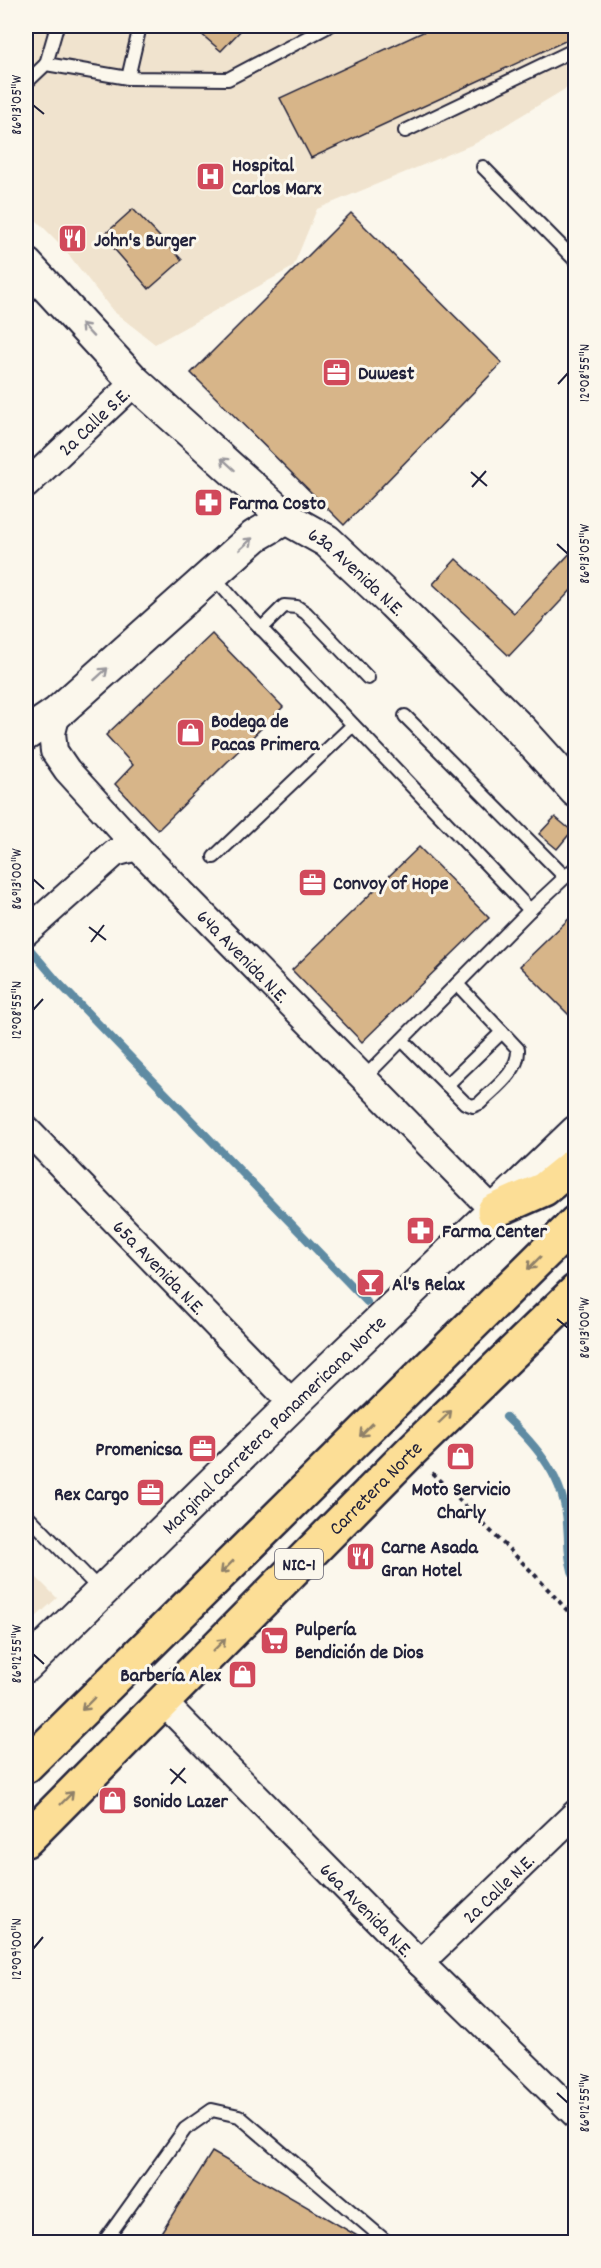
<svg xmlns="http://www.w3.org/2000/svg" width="601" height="2268" font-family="Dekko,sans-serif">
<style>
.built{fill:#f0e3ce}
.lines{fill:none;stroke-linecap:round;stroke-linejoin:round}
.stream{stroke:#5f8ba3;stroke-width:8}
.building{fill:#d7b589;stroke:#22223b;stroke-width:1.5}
.service-casing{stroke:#22223b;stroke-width:16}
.minor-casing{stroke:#22223b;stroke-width:30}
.tertiary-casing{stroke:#22223b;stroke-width:36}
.trunk-casing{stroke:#22223b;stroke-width:38}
.path{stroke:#22223b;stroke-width:4;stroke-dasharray:4.5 4.5;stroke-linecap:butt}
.service{stroke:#fbf7ec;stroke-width:12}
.minor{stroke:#fbf7ec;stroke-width:26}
.tertiary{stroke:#fbf7ec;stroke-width:32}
.trunk{stroke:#fcde96;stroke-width:33}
.oneway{stroke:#99979c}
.oneway2{stroke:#8f8068}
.ticks{fill:none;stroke:#22223b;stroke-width:2}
.labels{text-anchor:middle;stroke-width:6;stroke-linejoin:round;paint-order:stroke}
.shield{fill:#fbf7ec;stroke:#636270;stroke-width:1.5}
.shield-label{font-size:18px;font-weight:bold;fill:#22223b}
.poi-label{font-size:20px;font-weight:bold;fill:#22223b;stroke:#fbf7ec;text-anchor:start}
.street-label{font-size:20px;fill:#22223b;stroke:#fbf7ec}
.neatline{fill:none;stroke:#22223b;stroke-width:2}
.ticks-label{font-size:15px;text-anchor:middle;fill:#22223b}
</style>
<rect width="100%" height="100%" fill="#fbf7ec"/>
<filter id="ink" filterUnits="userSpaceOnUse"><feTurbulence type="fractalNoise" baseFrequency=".0167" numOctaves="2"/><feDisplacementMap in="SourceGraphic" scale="12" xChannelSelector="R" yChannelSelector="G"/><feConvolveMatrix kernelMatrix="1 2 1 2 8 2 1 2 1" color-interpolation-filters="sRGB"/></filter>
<g filter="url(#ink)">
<!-- built -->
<g class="built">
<path d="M26,26H575V83L476,143L317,209L293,267L155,344L113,311L61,245L26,210Z"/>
<path d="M26,1567L57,1598L26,1626Z"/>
</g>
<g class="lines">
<!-- stream -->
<g class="stream">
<path d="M29,948L57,981L367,1302"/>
<path d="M506,1417C537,1446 565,1479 567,1524C569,1548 567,1560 576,1583"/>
</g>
</g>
<!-- building -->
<g class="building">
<path d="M192,26H245L221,51Z"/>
<path d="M436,26H576V36L311,158L280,98Z"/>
<path d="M133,209L182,260L149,289L103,236Z"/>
<path d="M351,213L502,363L344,525L191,373Z"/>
<path d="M576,547V585L509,656L433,584L456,559L514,613Z"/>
<path d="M212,634L283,707L158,830L115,784L133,765L106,735Z"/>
<path d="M555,817L572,831L557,849L539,834Z"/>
<path d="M419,847L489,918L362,1042L292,970Z"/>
<path d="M576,912V1022L520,966Z"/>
<path d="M212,2152L368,2242H155Z"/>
</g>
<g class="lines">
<defs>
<g id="service">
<path d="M46,64L57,26"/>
<path d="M128,78L140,26"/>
<path d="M26,83L46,64L128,78L228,79L329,26"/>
<path d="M405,131L576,49"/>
<path d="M483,167L576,261"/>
<path d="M213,576L233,599L530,910"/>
<path d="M261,629L284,606L297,607L306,613L368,678"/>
<path d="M405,716L565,877"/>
<path d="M214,857L353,725"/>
<path d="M402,1040L465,1103L473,1106L480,1103C496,1087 519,1072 518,1049L457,984"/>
<path d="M364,1078L530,910L576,867"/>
<path d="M447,1085L502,1032"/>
<path d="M26,1514L101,1591"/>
<path d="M104,2242L185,2129L212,2110L239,2116L387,2242"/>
</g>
<g id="minor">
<path id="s1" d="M26,485L135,382"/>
<path id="s2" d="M57,713L52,733L54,751L67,770L137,847L494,1211"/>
<path d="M26,932L115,853L137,847"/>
<path id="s3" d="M26,1129L293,1404"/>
<path id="s4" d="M163,1702L420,1963L576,2115"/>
<path id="s5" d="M420,1963L576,1813"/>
</g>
<g id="tertiary">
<path id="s6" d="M26,264L135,382L286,518L327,541L393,603L522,731L576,791"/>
<path d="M26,734L57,713L255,536L286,518"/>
<path id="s7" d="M26,1666L293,1404L576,1132"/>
</g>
<g id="trunk">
<path d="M494,1211L544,1189L576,1163"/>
<path d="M26,1766L576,1222"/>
<path id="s8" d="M26,1840L410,1452L576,1291"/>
</g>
</defs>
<!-- service casing -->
<use href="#service" class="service-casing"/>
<!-- minor casing -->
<use href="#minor" class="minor-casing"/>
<!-- tertiary casing -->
<use href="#tertiary" class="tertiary-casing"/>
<!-- trunk casing -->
<use href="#trunk" class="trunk-casing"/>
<!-- path -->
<path class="path" d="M432,1473L534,1574L576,1620"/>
<!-- service -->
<use href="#service" class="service"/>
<!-- minor -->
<use href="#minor" class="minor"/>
<!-- tertiary -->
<use href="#tertiary" class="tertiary"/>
<!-- trunk -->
<use href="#trunk" class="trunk"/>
</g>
<!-- one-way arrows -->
<defs><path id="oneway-shaft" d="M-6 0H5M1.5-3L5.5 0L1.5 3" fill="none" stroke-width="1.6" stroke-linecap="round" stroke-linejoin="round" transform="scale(1.5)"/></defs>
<g class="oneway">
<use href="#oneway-shaft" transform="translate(87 330) rotate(-133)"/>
<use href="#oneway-shaft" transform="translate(228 464) rotate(-138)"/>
<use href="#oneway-shaft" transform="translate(246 544) rotate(-42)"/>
<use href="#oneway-shaft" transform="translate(101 674) rotate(-42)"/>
</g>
<g class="oneway2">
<use href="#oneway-shaft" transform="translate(534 1263) rotate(135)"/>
<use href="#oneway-shaft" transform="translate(445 1417) rotate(-44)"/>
<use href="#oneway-shaft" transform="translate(366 1430) rotate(135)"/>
<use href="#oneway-shaft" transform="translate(227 1567) rotate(135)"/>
<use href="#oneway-shaft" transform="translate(219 1645) rotate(-45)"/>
<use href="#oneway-shaft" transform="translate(88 1704) rotate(135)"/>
<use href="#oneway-shaft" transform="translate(67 1798) rotate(-45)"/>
</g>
</g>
<!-- ticks -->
<path class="ticks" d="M33,105L44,114M558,384L568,373M471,472L487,486M472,487L486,471M557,544L568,554M33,879L44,889M89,927L106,940M91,942L104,925M33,1010L43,999M557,1319L568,1328M33,1654L44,1664M170,1769L186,1783M171,1784L185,1768M33,1949L43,1937M557,2093L568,2103"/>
<!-- icons -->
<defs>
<symbol id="hospital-square" viewBox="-11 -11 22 22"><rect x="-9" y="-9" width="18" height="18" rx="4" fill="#d1495b" stroke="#fbf7ec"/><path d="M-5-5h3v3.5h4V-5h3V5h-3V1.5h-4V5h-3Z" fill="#fff"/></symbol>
<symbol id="restaurant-square" viewBox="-11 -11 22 22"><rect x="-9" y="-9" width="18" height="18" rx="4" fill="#d1495b" stroke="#fbf7ec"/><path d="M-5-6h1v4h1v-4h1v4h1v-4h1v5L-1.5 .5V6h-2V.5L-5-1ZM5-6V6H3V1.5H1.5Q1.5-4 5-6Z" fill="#fff"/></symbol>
<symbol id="office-square" viewBox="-11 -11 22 22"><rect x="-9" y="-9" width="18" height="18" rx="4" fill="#d1495b" stroke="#fbf7ec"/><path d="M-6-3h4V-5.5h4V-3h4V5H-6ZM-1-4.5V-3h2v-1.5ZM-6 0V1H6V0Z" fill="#fff"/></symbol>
<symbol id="pharmacy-square" viewBox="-11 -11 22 22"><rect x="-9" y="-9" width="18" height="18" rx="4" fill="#d1495b" stroke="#fbf7ec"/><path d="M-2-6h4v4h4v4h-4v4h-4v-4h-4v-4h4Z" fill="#fff"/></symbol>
<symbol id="shop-square" viewBox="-11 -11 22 22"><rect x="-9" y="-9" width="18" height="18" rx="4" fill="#d1495b" stroke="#fbf7ec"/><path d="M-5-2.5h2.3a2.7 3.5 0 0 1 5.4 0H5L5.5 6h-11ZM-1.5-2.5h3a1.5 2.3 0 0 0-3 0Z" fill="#fff"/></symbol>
<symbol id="bar-square" viewBox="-11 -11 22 22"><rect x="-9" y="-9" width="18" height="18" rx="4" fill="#d1495b" stroke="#fbf7ec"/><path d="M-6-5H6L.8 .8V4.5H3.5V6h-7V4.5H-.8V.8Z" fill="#fff"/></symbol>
<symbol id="supermarket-square" viewBox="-11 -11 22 22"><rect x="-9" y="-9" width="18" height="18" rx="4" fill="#d1495b" stroke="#fbf7ec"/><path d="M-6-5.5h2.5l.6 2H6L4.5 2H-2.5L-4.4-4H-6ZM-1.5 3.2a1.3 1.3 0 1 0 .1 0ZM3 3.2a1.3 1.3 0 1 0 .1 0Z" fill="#fff"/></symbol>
</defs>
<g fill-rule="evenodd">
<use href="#hospital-square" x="194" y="160" width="33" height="33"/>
<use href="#restaurant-square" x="56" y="222" width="33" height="33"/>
<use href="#office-square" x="320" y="356" width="33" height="33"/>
<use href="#pharmacy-square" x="192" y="486" width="33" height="33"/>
<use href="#shop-square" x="174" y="716" width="33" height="33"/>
<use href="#office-square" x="296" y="866" width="33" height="33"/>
<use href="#pharmacy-square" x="404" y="1214" width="33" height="33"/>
<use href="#bar-square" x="354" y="1266" width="33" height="33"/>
<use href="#office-square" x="186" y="1432" width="33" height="33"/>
<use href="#shop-square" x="444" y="1440" width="33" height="33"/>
<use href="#office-square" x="134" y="1476" width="33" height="33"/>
<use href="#restaurant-square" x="344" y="1540" width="33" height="33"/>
<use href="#supermarket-square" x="258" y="1624" width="33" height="33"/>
<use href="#shop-square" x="226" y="1658" width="33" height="33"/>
<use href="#shop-square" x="96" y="1784" width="33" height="33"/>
</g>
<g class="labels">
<!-- shield labels -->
<rect class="shield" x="275" y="1549" width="48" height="30" rx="4.5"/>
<g class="shield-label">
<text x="299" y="1570">NIC-1</text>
</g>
<!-- poi labels -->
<g class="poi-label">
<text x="232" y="171">Hospital<tspan x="232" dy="23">Carlos Marx</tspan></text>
<text x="94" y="246">John's Burger</text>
<text x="358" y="379">Duwest</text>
<text x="229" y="509">Farma Costo</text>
<text x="211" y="727">Bodega de<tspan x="211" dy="23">Pacas Primera</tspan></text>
<text x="333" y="889">Convoy of Hope</text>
<text x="442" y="1237">Farma Center</text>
<text x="392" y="1290">Al's Relax</text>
<text x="182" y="1455" text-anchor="end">Promenicsa</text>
<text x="461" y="1495" text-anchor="middle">Moto Servicio<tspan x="461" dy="23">Charly</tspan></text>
<text x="129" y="1500" text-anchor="end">Rex Cargo</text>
<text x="381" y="1553">Carne Asada<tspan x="381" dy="23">Gran Hotel</tspan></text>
<text x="295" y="1635">Pulpería<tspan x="295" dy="23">Bendición de Dios</tspan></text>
<text x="221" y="1681" text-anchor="end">Barbería Alex</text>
<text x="133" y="1807">Sonido Lazer</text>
</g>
<!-- street labels -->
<g class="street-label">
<text dy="7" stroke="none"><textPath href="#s1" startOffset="93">2a Calle S.E.</textPath></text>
<text dy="7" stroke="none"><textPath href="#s6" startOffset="453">63a Avenida N.E.</textPath></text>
<text dy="7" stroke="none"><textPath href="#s2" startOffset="318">64a Avenida N.E.</textPath></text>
<text dy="7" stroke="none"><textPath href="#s3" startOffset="192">65a Avenida N.E.</textPath></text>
<text dy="7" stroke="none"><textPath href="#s7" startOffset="346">Marginal Carretera Panamericana Norte</textPath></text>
<text dy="7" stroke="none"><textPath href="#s8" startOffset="496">Carretera Norte</textPath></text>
<text dy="7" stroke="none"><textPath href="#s5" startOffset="108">2a Calle N.E.</textPath></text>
<text dy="7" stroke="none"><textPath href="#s4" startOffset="291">66a Avenida N.E.</textPath></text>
</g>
</g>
<!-- margin -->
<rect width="601" height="2268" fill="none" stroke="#fbf7ec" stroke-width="66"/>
<rect x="33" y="33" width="535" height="2202" class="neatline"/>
<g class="ticks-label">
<text transform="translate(16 105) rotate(-90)" y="5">86°13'05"W</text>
<text transform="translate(584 373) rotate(-90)" y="5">12°08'55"N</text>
<text transform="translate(584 554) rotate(-90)" y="5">86°13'05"W</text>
<text transform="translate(16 879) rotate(-90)" y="5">86°13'00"W</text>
<text transform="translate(16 1010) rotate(-90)" y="5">12°08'55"N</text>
<text transform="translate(584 1328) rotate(-90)" y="5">86°13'00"W</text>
<text transform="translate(16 1654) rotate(-90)" y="5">86°12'55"W</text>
<text transform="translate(16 1949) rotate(-90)" y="5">12°09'00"N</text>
<text transform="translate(584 2103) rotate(-90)" y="5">86°12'55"W</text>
</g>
</svg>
